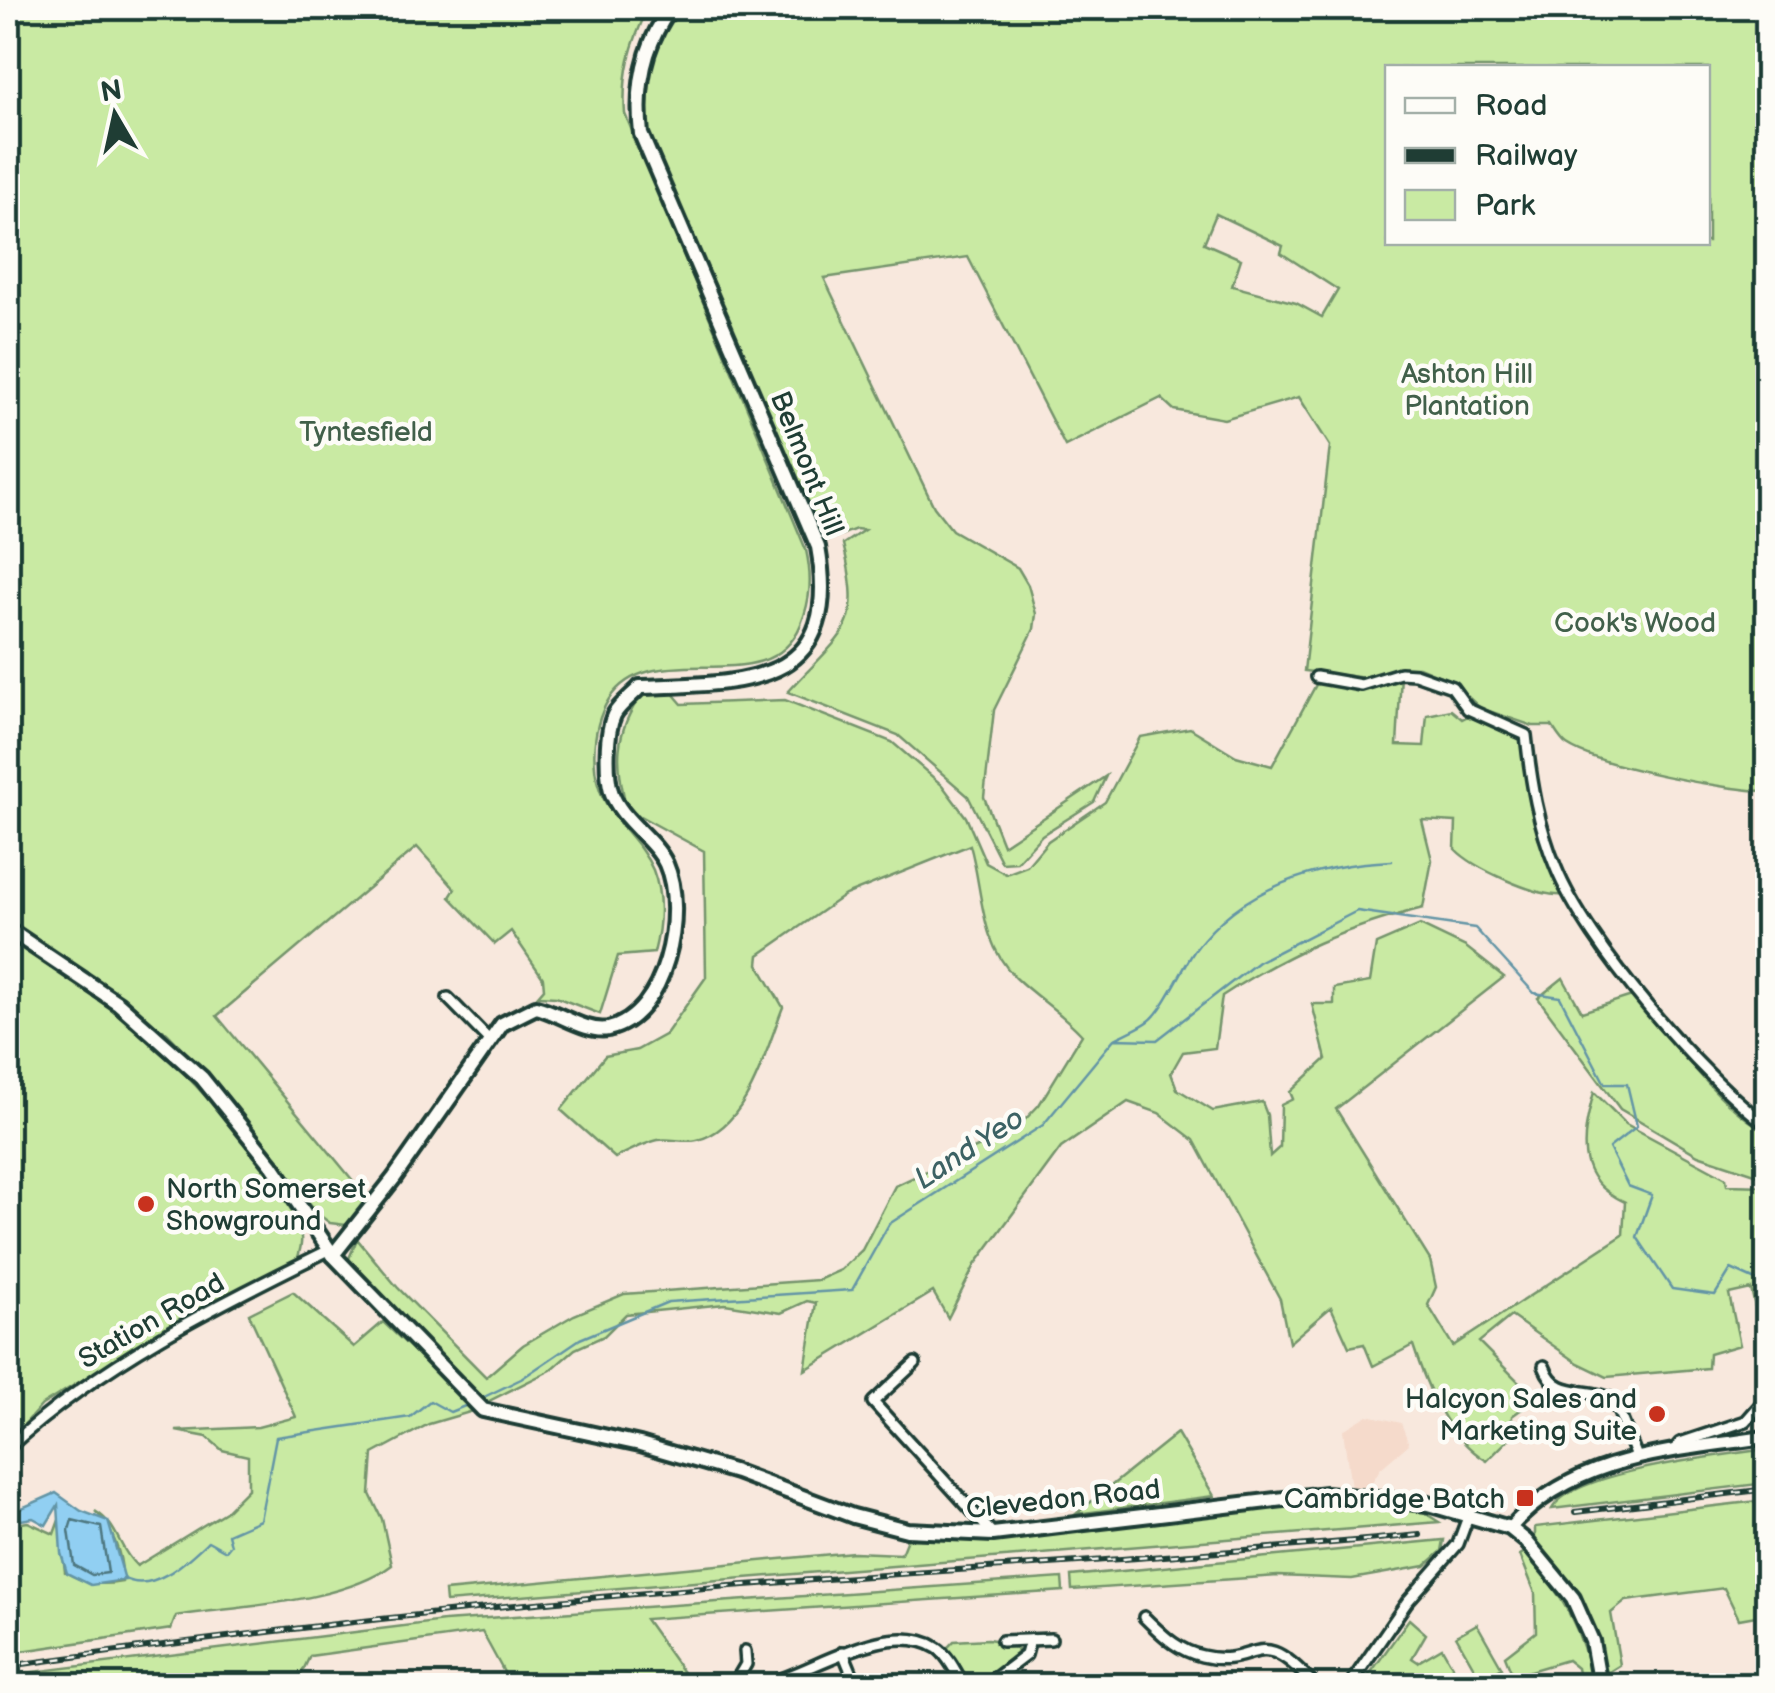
<svg xmlns="http://www.w3.org/2000/svg" width="1775" height="1693" font-family="'Balsamiq Sans',sans-serif">
<style>
.built{fill:#f5dacb}
.green{fill:#c9eaa3;stroke:#74946c;stroke-width:2.5;fill-rule:evenodd}
.water{fill:#91cff2;stroke:#6395a6;stroke-width:2.5}
.lines{fill:none;stroke-linecap:round;stroke-linejoin:round}
.shore{stroke:#4d7780;stroke-width:2.5}
.stream{stroke:#6395a6;stroke-width:2.5}
.minor-casing{stroke:#1f3d34;stroke-width:16}
.tertiary-casing{stroke:#1f3d34;stroke-width:19}
.secondary-casing{stroke:#1f3d34;stroke-width:20}
.minor{stroke:#fdfcf7;stroke-width:9}
.tertiary{stroke:#fdfcf7;stroke-width:11}
.secondary{stroke:#fdfcf7;stroke-width:12}
.rail-casing{stroke:#1f3d34;stroke-width:6}
.rail{stroke:#fdfcf7;stroke-width:2.5;stroke-dasharray:8;stroke-linecap:butt}
.poi-dot{fill:#c8321e;stroke:#fdfcf7;stroke-width:4}
.labels{text-anchor:middle;stroke-width:9;stroke-linejoin:round;paint-order:stroke}
.park-label{font-size:28px;fill:#41604a;stroke:#fdfcf7}
.street-label{font-size:28px;fill:#1f3d34;stroke:#fdfcf7}
.poi-label{font-size:28px;fill:#1f3d34;stroke:#fdfcf7;text-anchor:end}
.water-label{font-size:30px;font-style:italic;fill:#3c6264;stroke:#fdfcf7}
</style>
<rect width="100%" height="100%" fill="#f8e8dd"/>
<filter id="ink" filterUnits="userSpaceOnUse"><feTurbulence type="fractalNoise" baseFrequency=".01" numOctaves="2"/><feDisplacementMap in="SourceGraphic" scale="20" xChannelSelector="R" yChannelSelector="G"/><feConvolveMatrix kernelMatrix="1 2 1 2 8 2 1 2 1" color-interpolation-filters="sRGB"/></filter>
<g filter="url(#ink)">
<!-- built -->
<path class="built" d="M1368,1415L1401,1423L1409,1444L1380,1469L1368,1489L1351,1488L1343,1430Z"/>
<!-- green -->
<g class="green">
<path d="M8,8H648C631,44 622,73 625,114L806,550C812,577 811,599 801,624C769,705 652,632 609,699C590,729 589,779 609,808C622,830 643,846 653,870C663,896 661,926 654,953L618,956L600,1014L556,997L538,996L544,989L543,978L511,931L495,944L450,897L455,889L417,847L217,1016L369,1200L346,1225L330,1223L318,1214L221,1088L167,1033L8,922Z"/>
<path d="M675,8H1767V791C1729,791 1598,766 1567,745C1561,741 1556,732 1552,726H1533L1480,708L1450,680L1419,667H1400L1367,678L1304,671L1330,446L1299,397L1224,419L1174,410L1161,398L1065,446L968,257L824,278L934,507L952,530L1018,568L1028,585L1036,614L1034,629L994,710L984,797L1003,845L1106,776L1094,802L1042,835L1017,862L1002,863L968,796L898,735L788,692C844,630 865,632 843,544L864,530L856,529L823,542L649,134C639,80 650,55 675,8ZM1388,68H1708V242H1388ZM1216,214L1283,246L1281,253L1338,290L1322,317L1296,303L1232,286L1241,259L1204,243Z"/>
<path d="M1401,675L1397,745L1424,746L1427,715L1451,710L1462,719L1468,716L1523,737L1538,838L1565,895C1538,898 1473,868 1455,849L1456,822L1422,820L1432,860L1423,908C1345,928 1289,952 1222,996L1215,1048L1183,1052L1171,1073L1177,1089L1213,1111L1262,1102L1267,1115L1270,1156L1280,1147L1281,1105L1293,1099L1290,1092L1326,1059L1312,1004H1334V988L1370,982L1376,944L1420,925L1466,947L1504,977L1336,1109L1430,1260L1436,1287L1428,1305L1453,1346L1623,1235L1625,1202C1574,1179 1581,1140 1594,1092L1626,1124L1726,1178L1727,1185L1767,1186V1322L1755,1307L1751,1289L1729,1294L1740,1345L1709,1354L1708,1368L1607,1377L1578,1363L1511,1316L1479,1342L1536,1399L1512,1416L1511,1437L1487,1461C1447,1437 1427,1388 1413,1345L1373,1366L1364,1344L1349,1347L1331,1307L1289,1343L1280,1299L1194,1140L1159,1113L1128,1102L1061,1148L975,1265L948,1318L933,1292L805,1370L816,1303L807,1301L781,1313L725,1304L626,1314L604,1336L575,1349L551,1370L485,1403L348,1261L357,1239L398,1288L486,1377L523,1345L574,1315L624,1294L818,1280L841,1270L862,1250L895,1186L1016,1129L1039,1105L1082,1035C1062,1013 1037,998 1016,978C979,942 983,890 970,845L845,895L759,955L758,964L783,1007C766,1049 748,1128 697,1140C685,1143 671,1138 658,1140C644,1143 628,1152 615,1158L561,1110L605,1056L637,1050L666,1034L706,977L704,851L627,809C615,764 614,732 642,694L670,690L682,704L785,700L892,742L942,785L966,817L986,863L1006,874L1027,866L1048,841L1105,802L1140,737L1190,728L1236,756L1272,766L1318,681L1360,688Z"/>
<path d="M8,939C46,965 86,990 123,1018C174,1056 280,1170 300,1231C303,1242 300,1250 297,1261L191,1313L42,1405L8,1442Z"/>
<path d="M1563,978L1582,1012L1635,995C1670,1036 1719,1109 1767,1131V1178L1698,1155L1620,1109L1538,998Z"/>
<path d="M293,1292L354,1347L383,1322L477,1410L429,1424L373,1454L370,1494L382,1519L392,1565C342,1603 238,1606 176,1616L171,1629L8,1653V1525L28,1522L54,1534L59,1520L65,1572C85,1584 99,1586 122,1582C124,1555 110,1524 95,1511C119,1525 118,1549 137,1566L225,1512L248,1489V1456L222,1450L207,1437L176,1431L258,1427L296,1417L249,1314Z"/>
<path d="M1177,1433L1214,1496L1076,1514Z"/>
<path d="M1767,1449V1483L1552,1509C1572,1471 1725,1455 1767,1449Z"/>
<path d="M1330,1500L1417,1508L1439,1522L446,1602L445,1591L853,1552L901,1554L907,1539L975,1540Z"/>
<path d="M1767,1500V1614L1739,1619L1724,1588L1626,1601L1611,1613L1620,1665L1607,1673C1592,1620 1571,1583 1535,1541V1527Z"/>
<path d="M1444,1540L1442,1551L1425,1566L1352,1579L1278,1576L1072,1590L1071,1576Z"/>
<path d="M1525,1552C1561,1592 1584,1631 1592,1685H1580L1577,1668L1567,1660L1513,1676L1505,1656L1536,1632L1535,1593L1520,1555Z"/>
<path d="M1062,1578L1063,1591L645,1619L692,1685H511L482,1632L310,1656L296,1685H8V1675L444,1621Z"/>
<path d="M1409,1619L1426,1634L1412,1658L1418,1662L1442,1648L1463,1685H1362Z"/>
<path d="M1477,1624L1502,1668L1481,1680L1456,1636Z"/>
<path d="M988,1639L1012,1643L1019,1651L982,1681L971,1683L945,1650L954,1641Z"/>
</g>
<!-- water -->
<path class="water" d="M56,1493L81,1511L108,1521L125,1580L91,1585L67,1573L61,1553L58,1505L46,1525L33,1518L8,1522V1514Z"/>
<g class="lines">
<!-- shore -->
<path class="shore" d="M72,1520L101,1527L108,1573L92,1575L74,1565L69,1530Z"/>
<!-- stream -->
<g class="stream">
<path d="M1115,1039C1126,1033 1140,1028 1149,1021C1164,1010 1183,967 1195,950C1240,888 1318,864 1392,861"/>
<path d="M482,1398L521,1379L580,1339L668,1302L852,1290L889,1224L1043,1125L1114,1039L1157,1040L1258,962L1357,911L1475,928L1534,993L1560,997L1605,1084H1627L1637,1126L1609,1148L1628,1186L1652,1195L1637,1237L1672,1289L1715,1295L1731,1269L1760,1282L1768,1313"/>
<path d="M123,1578C153,1595 188,1560 208,1541L226,1551L231,1545L228,1534L260,1520L276,1437L410,1417L430,1401L450,1412L470,1404"/>
</g>
<defs>
<g id="minor">
<path d="M1316,677L1361,685L1400,673L1415,674L1452,687L1468,709L1526,735C1531,781 1538,825 1556,868C1587,945 1701,1076 1768,1126"/>
<path d="M448,998L490,1041"/>
<path d="M915,1363L873,1402L993,1534"/>
<path d="M1544,1366C1557,1401 1586,1385 1614,1400L1637,1457"/>
<path d="M8,1448C102,1362 215,1306 329,1250"/>
<path d="M1673,1451L1680,1443L1746,1421L1768,1396"/>
<path d="M1144,1617C1162,1634 1176,1650 1202,1656C1259,1670 1256,1619 1315,1686"/>
<path d="M1002,1641L1051,1639"/>
<path d="M843,1652L857,1686"/>
<path d="M736,1681L746,1664L745,1651"/>
<path d="M766,1684C813,1672 888,1618 937,1648C948,1655 957,1674 964,1686"/>
<path d="M723,1686L736,1681L766,1686"/>
<path d="M985,1686L1026,1655L1030,1640"/>
<path d="M1349,1686L1407,1602L1458,1544L1468,1517"/>
</g>
<path id="tertiary" d="M1510,1528C1575,1454 1676,1451 1768,1437"/>
<g id="secondary">
<path d="M8,929L118,1003L202,1078L272,1165L333,1255L483,1410L640,1444L736,1472L853,1516L907,1530L993,1534L1326,1494L1428,1504L1510,1528L1526,1541L1573,1598L1592,1641L1600,1686"/>
<path d="M333,1255L394,1178L502,1024L536,1007C558,1012 586,1033 608,1029C667,1016 687,911 666,864C654,838 620,820 611,791C606,773 606,732 614,715C619,705 633,695 640,687C747,683 843,687 818,547L641,134C636,89 643,45 671,8"/>
</g>
</defs>
<!-- minor casing -->
<use href="#minor" class="minor-casing"/>
<!-- tertiary casing -->
<use href="#tertiary" class="tertiary-casing"/>
<!-- secondary casing -->
<use href="#secondary" class="secondary-casing"/>
<!-- minor -->
<use href="#minor" class="minor"/>
<!-- tertiary -->
<use href="#tertiary" class="tertiary"/>
<!-- secondary -->
<use href="#secondary" class="secondary"/>
<defs>
<g id="rail">
<path d="M1575,1512L1768,1489"/>
<path d="M8,1666C239,1633 472,1607 705,1588C943,1569 1182,1558 1420,1535"/>
</g>
</defs>
<!-- rail casing -->
<use href="#rail" class="rail-casing"/>
<!-- rail -->
<use href="#rail" class="rail"/>
</g>
</g>
<!-- markers -->
<g class="poi-dot">
<circle cx="146" cy="1204" r="10"/>
<circle cx="1657" cy="1414" r="10"/>
<rect x="1515" y="1488" width="20" height="20" rx="5"/>
</g>
<g class="labels">
<!-- park labels -->
<g class="park-label">
<text x="1467" y="383">Ashton Hill<tspan x="1467" dy="32">Plantation</tspan></text>
<text x="366" y="441">Tyntesfield</text>
<text x="1635" y="632">Cook's Wood</text>
</g>
<!-- street labels -->
<g class="street-label">
<text transform="translate(808 463) rotate(68)" y="10">Belmont Hill</text>
<text transform="translate(151 1320) rotate(-30)" y="10">Station Road</text>
<text transform="translate(1063 1498) rotate(-6)" y="10">Clevedon Road</text>
</g>
<!-- poi labels -->
<g class="poi-label">
<text x="166" y="1198" text-anchor="start">North Somerset<tspan x="166" dy="32">Showground</tspan></text>
<text x="1637" y="1408">Halcyon Sales and<tspan x="1637" dy="32">Marketing Suite</tspan></text>
<text x="1505" y="1508">Cambridge Batch</text>
</g>
<!-- water labels -->
<g class="water-label">
<text transform="translate(969 1148) rotate(-33)" y="10">Land Yeo</text>
</g>
</g>
<!-- margin -->
<rect width="1775" height="1693" fill="none" stroke="#fdfcf7" stroke-width="40"/>
<rect x="20" y="20" width="1735" height="1653" fill="none" stroke="#1f3d34" stroke-width="4" filter="url(#ink)"/>
<!-- legend -->
<rect x="1385" y="65" width="325" height="180" fill="#fdfcf7" stroke="#a4b0a9" stroke-width="2.5"/>
<rect x="1405" y="98" width="50" height="15" fill="#fdfcf7" stroke="#a4b0a9" stroke-width="2.5"/>
<text x="1475" y="115" font-size="30" fill="#1f3d34">Road</text>
<rect x="1405" y="148" width="50" height="15" fill="#1f3d34" stroke="#a4b0a9" stroke-width="2.5"/>
<text x="1475" y="165" font-size="30" fill="#1f3d34">Railway</text>
<rect x="1405" y="190" width="50" height="30" fill="#c9eaa3" stroke="#a4b0a9" stroke-width="2.5"/>
<text x="1475" y="215" font-size="30" fill="#1f3d34">Park</text>
<!-- north arrow -->
<g transform="translate(115 115) rotate(351)" stroke="#fdfcf7" stroke-width="8" paint-order="stroke">
<path d="M0-8L18 38L0 25L-18 38Z" fill="#1f3d34"/>
<text y="-15" font-size="28" font-weight="bold" text-anchor="middle" fill="#1f3d34">N</text>
</g>
</svg>
